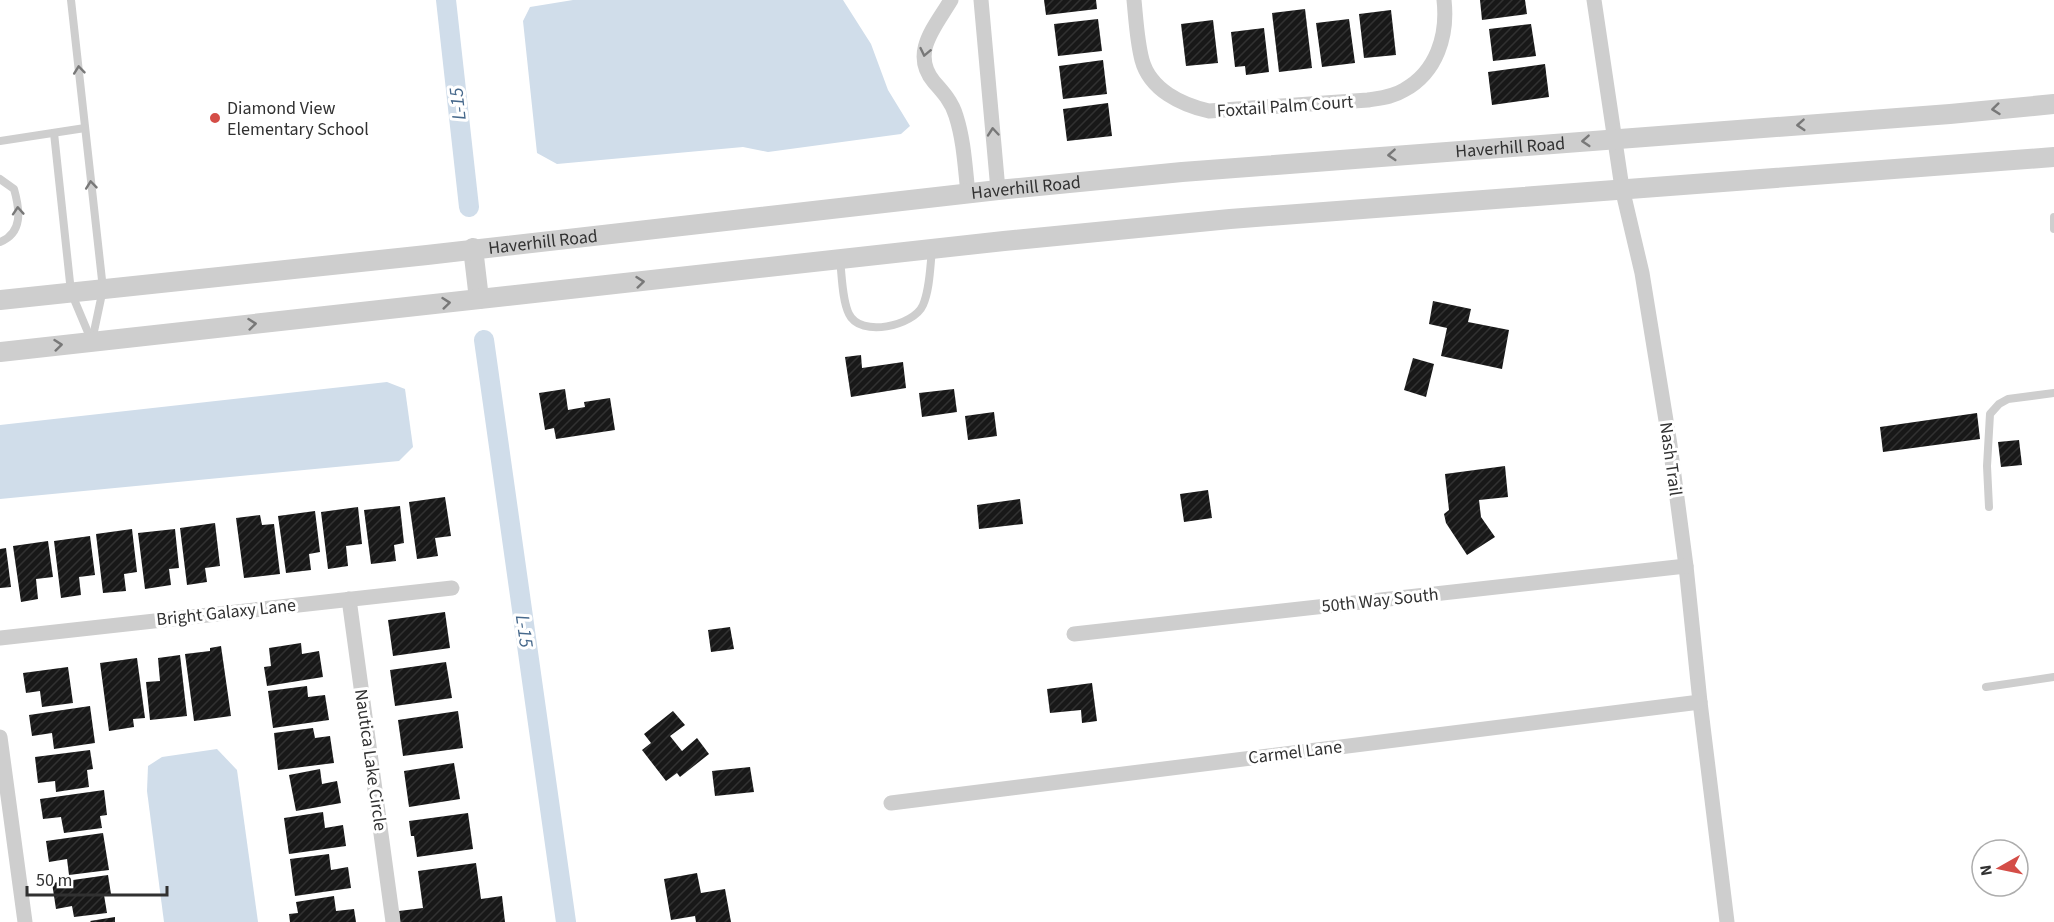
<svg xmlns="http://www.w3.org/2000/svg" width="2054" height="922" font-family="'Source Sans 3',sans-serif">
<style>
.water{fill:#d0ddea}
.lines{fill:none;stroke-linecap:round;stroke-linejoin:round}
.canal{stroke:#d0ddea;stroke-width:20}
.building{fill:url(#building-hatch)}
.service{stroke:#cecece;stroke-width:8}
.minor{stroke:#cecece;stroke-width:15}
.tertiary{stroke:#cecece;stroke-width:20}
.oneway{stroke:#787878}
.poi-dot{fill:#d44d47;stroke:#fff;stroke-width:2}
.labels{text-anchor:middle;stroke-width:6;stroke-linejoin:round;paint-order:stroke}
.street-label{font-size:18px;fill:#313131;stroke:#fff}
.poi-label{font-size:18px;fill:#313131;stroke:#fff;text-anchor:start}
.water-label{font-size:20px;font-style:italic;fill:#47698c;stroke:#fff}
</style>
<defs>
<pattern id="building-hatch" width="6" height="6" patternUnits="userSpaceOnUse" patternTransform="scale(1.5)"><rect width="6" height="6" fill="#181818"/><path d="M-1 1l2-2M0 6l6-6M5 7l2-2" fill="none" stroke="#313131"/></pattern>
</defs>
<rect width="100%" height="100%" fill="#fff"/>
<!-- water -->
<g class="water">
<path d="M573,0H843L871,44L888,90L910,126L901,134L768,152L743,147L557,164L537,153L523,21L530,7Z"/>
<path d="M387,382L405,389L413,447L399,461L0,499V425Z"/>
<path d="M217,749L237,770L258,922H164L147,791L148,766L162,757Z"/>
</g>
<g class="lines">
<!-- canal -->
<g class="canal">
<path d="M446,0L469,207"/>
<path d="M484,340L566,922"/>
</g>
</g>
<!-- building -->
<g class="building">
<path d="M1044,0H1096L1097,9L1046,15Z"/>
<path d="M1480,0H1525L1527,14L1482,20Z"/>
<path d="M1305,9L1312,68L1279,72L1272,13Z"/>
<path d="M1391,10L1396,55L1364,58L1359,14Z"/>
<path d="M1098,19L1102,51L1058,56L1054,24Z"/>
<path d="M1349,19L1355,63L1322,67L1316,23Z"/>
<path d="M1213,20L1218,63L1186,66L1181,24Z"/>
<path d="M1531,24L1536,56L1493,61L1489,29Z"/>
<path d="M1264,28L1269,72L1246,75L1245,66L1235,67L1231,32Z"/>
<path d="M1103,60L1107,94L1063,99L1059,66Z"/>
<path d="M1545,64L1549,97L1492,105L1488,72Z"/>
<path d="M1108,103L1112,136L1067,141L1063,109Z"/>
<path d="M1433,301L1471,309L1468,322L1509,330L1502,369L1441,356L1447,328L1429,324Z"/>
<path d="M861,355L862,368L903,362L906,388L851,397L845,357Z"/>
<path d="M1413,358L1434,364L1426,397L1404,390Z"/>
<path d="M565,389L568,410L585,407L584,402L610,398L615,430L556,439L554,428L545,430L539,393Z"/>
<path d="M954,389L957,412L922,417L919,393Z"/>
<path d="M994,412L997,436L968,440L965,416Z"/>
<path d="M1977,413L1980,439L1883,452L1880,427Z"/>
<path d="M2019,440L2022,465L2001,467L1998,442Z"/>
<path d="M1505,466L1508,497L1479,500L1481,517L1495,537L1467,555L1446,523L1444,514L1449,510L1445,474Z"/>
<path d="M1208,490L1212,518L1184,522L1180,494Z"/>
<path d="M445,497L451,536L435,538L438,556L417,559L409,502Z"/>
<path d="M1020,499L1023,524L979,529L977,505Z"/>
<path d="M400,506L404,543L394,545L396,561L371,564L364,510Z"/>
<path d="M358,507L362,544L346,546L348,566L328,569L321,512Z"/>
<path d="M315,511L320,552L309,554L311,570L286,573L278,516Z"/>
<path d="M260,515L262,525L274,524L280,574L244,578L236,518Z"/>
<path d="M215,523L220,566L205,568L207,582L187,585L180,528Z"/>
<path d="M132,529L137,572L124,574L126,591L103,593L96,534Z"/>
<path d="M175,529L179,568L169,569L171,585L145,589L138,533Z"/>
<path d="M90,536L95,575L79,577L81,595L61,598L54,541Z"/>
<path d="M48,541L53,577L36,579L38,599L21,602L13,546Z"/>
<path d="M6,548L11,587L0,588V549Z"/>
<path d="M445,612L450,648L393,656L388,620Z"/>
<path d="M730,627L734,649L711,652L708,630Z"/>
<path d="M301,643L302,654L319,651L323,677L267,686L264,667L271,666L269,648Z"/>
<path d="M221,646L231,716L194,721L185,654L210,651V648Z"/>
<path d="M180,655L187,716L150,720L146,682L160,681L158,658Z"/>
<path d="M137,658L145,718L133,719L134,727L109,731L100,663Z"/>
<path d="M446,662L452,698L395,706L390,670Z"/>
<path d="M68,667L73,703L42,707L40,691L26,693L23,673Z"/>
<path d="M1092,683L1097,721L1082,723L1081,710L1050,713L1047,689Z"/>
<path d="M307,686L308,697L325,695L329,720L273,728L268,691Z"/>
<path d="M90,706L95,743L54,749L52,733L32,736L29,715Z"/>
<path d="M458,711L463,748L403,756L398,720Z"/>
<path d="M673,711L685,725L670,736L682,751L697,738L709,754L680,777L677,773L666,781L642,750L651,743L644,734Z"/>
<path d="M313,728L315,738L330,736L334,763L278,770L274,733Z"/>
<path d="M90,750L93,769L87,770L89,787L56,792L55,781L38,783L35,757Z"/>
<path d="M454,763L460,799L409,807L404,771Z"/>
<path d="M750,767L754,792L715,796L712,771Z"/>
<path d="M320,769L322,784L337,781L341,803L296,811L289,775Z"/>
<path d="M104,790L107,815L100,816L102,828L64,833L61,817L43,819L40,799Z"/>
<path d="M323,812L325,828L343,825L346,846L289,854L284,818Z"/>
<path d="M468,813L473,849L417,857L414,836H411L409,821Z"/>
<path d="M103,833L109,870L69,875L67,859L49,862L46,841Z"/>
<path d="M329,854L331,870L348,867L351,888L295,896L290,859Z"/>
<path d="M476,863L481,899L502,896L505,922H400L399,911L423,908L418,871Z"/>
<path d="M697,873L701,893L725,889L731,922H696L695,916L671,920L664,879Z"/>
<path d="M108,875L111,894L104,895L107,913L74,917L72,906L56,909L52,883Z"/>
<path d="M334,896L336,911L354,909L356,922H290L289,914L298,913L296,902Z"/>
<path d="M115,917V922H91L90,921Z"/>
</g>
<g class="lines">
<!-- service -->
<g class="service">
<path d="M71,0L103,289L92,341"/>
<path d="M54,133L71,292L92,342"/>
<path d="M0,141L85,128"/>
<path d="M0,179L14,189C20,210 23,233 0,242"/>
<path d="M2054,217V229"/>
<path d="M840,260C842,275 842,300 849,314C860,338 914,326 923,305C930,289 930,267 932,250"/>
<path d="M1989,507L1987,466L1990,414L1999,404L2008,399L2054,393"/>
<path d="M1986,687L2054,677"/>
</g>
<!-- minor -->
<g class="minor">
<path d="M951,0C935,27 910,53 934,82C943,92 952,102 956,116C964,141 965,167 968,193"/>
<path d="M981,0L998,190"/>
<path d="M1134,0C1136,20 1137,41 1142,60C1150,90 1182,105 1209,111L1368,100C1380,98 1393,97 1404,90C1437,72 1448,35 1444,0"/>
<path d="M1594,0L1622,188L1642,273L1670,445L1686,566L1700,702L1727,922"/>
<path d="M349,599L393,922"/>
<path d="M1074,634L1686,566"/>
<path d="M0,638L452,588"/>
<path d="M0,737L25,922"/>
<path d="M891,803L1700,702"/>
</g>
<!-- tertiary -->
<g class="tertiary">
<path d="M473,248L479,299"/>
<path id="s1" d="M0,300L427,255L998,190L1182,172L1950,114L2054,104"/>
<path d="M0,352L1004,241L1230,219L2054,157"/>
</g>
</g>
<!-- one-way arrows -->
<defs><path id="oneway-chevron" d="M-2-3.5L2.5 0L-2 3.5" fill="none" stroke-width="1.6" stroke-linecap="round" stroke-linejoin="round" transform="scale(1.5)"/></defs>
<g class="oneway">
<use href="#oneway-chevron" transform="translate(925 52) rotate(102)"/>
<use href="#oneway-chevron" transform="translate(79 70) rotate(-96)"/>
<use href="#oneway-chevron" transform="translate(1996 109) rotate(174)"/>
<use href="#oneway-chevron" transform="translate(1801 125) rotate(176)"/>
<use href="#oneway-chevron" transform="translate(993 132) rotate(-95)"/>
<use href="#oneway-chevron" transform="translate(1586 141) rotate(176)"/>
<use href="#oneway-chevron" transform="translate(1392 155) rotate(176)"/>
<use href="#oneway-chevron" transform="translate(91 185) rotate(-96)"/>
<use href="#oneway-chevron" transform="translate(18 211) rotate(-94)"/>
<use href="#oneway-chevron" transform="translate(640 282) rotate(-6)"/>
<use href="#oneway-chevron" transform="translate(446 303) rotate(-6)"/>
<use href="#oneway-chevron" transform="translate(252 324) rotate(-6)"/>
<use href="#oneway-chevron" transform="translate(58 345) rotate(-6)"/>
</g>
<!-- markers -->
<circle class="poi-dot" cx="215" cy="118" r="6"/>
<g class="labels">
<!-- street labels -->
<g class="street-label">
<text transform="translate(1285 106) rotate(-4)" y="6">Foxtail Palm Court</text>
<text dy="6" stroke="none"><textPath href="#s1" startOffset="1518">Haverhill Road</textPath></text>
<text dy="6" stroke="none"><textPath href="#s1" startOffset="1032">Haverhill Road</textPath></text>
<text dy="6" stroke="none"><textPath href="#s1" startOffset="546">Haverhill Road</textPath></text>
<text transform="translate(1671 459) rotate(82)" y="6">Nash Trail</text>
<text transform="translate(1380 600) rotate(-6)" y="6">50th Way South</text>
<text transform="translate(226 612) rotate(-6)" y="6">Bright Galaxy Lane</text>
<text transform="translate(1295 752) rotate(-7)" y="6">Carmel Lane</text>
<text transform="translate(371 760) rotate(82)" y="6">Nautica Lake Circle</text>
</g>
<!-- poi labels -->
<g class="poi-label">
<text x="227" y="114">Diamond View<tspan x="227" dy="21">Elementary School</tspan></text>
</g>
<!-- water labels -->
<g class="water-label">
<text transform="translate(457 104) rotate(-96)" y="7">L-15</text>
<text transform="translate(525 631) rotate(82)" y="7">L-15</text>
</g>
</g>
<!-- north arrow -->
<g transform="translate(2000 868) rotate(261)"><circle r="28" fill="#ffffff" stroke="#adadad" stroke-width="1.5"/>
<path d="M0-4.5L10 22L0 15L-10 22Z" fill="#d44d47"/>
<text y="-9" font-size="16" font-weight="bold" text-anchor="middle" fill="#313131">N</text>
</g>
<!-- scale -->
<path d="M27 886v9h140v-9" fill="none" stroke="#313131" stroke-width="3"/>
<text x="36" y="886" font-size="18" fill="#313131" stroke="#ffffff" stroke-width="4.5" paint-order="stroke">50 m</text>
</svg>
